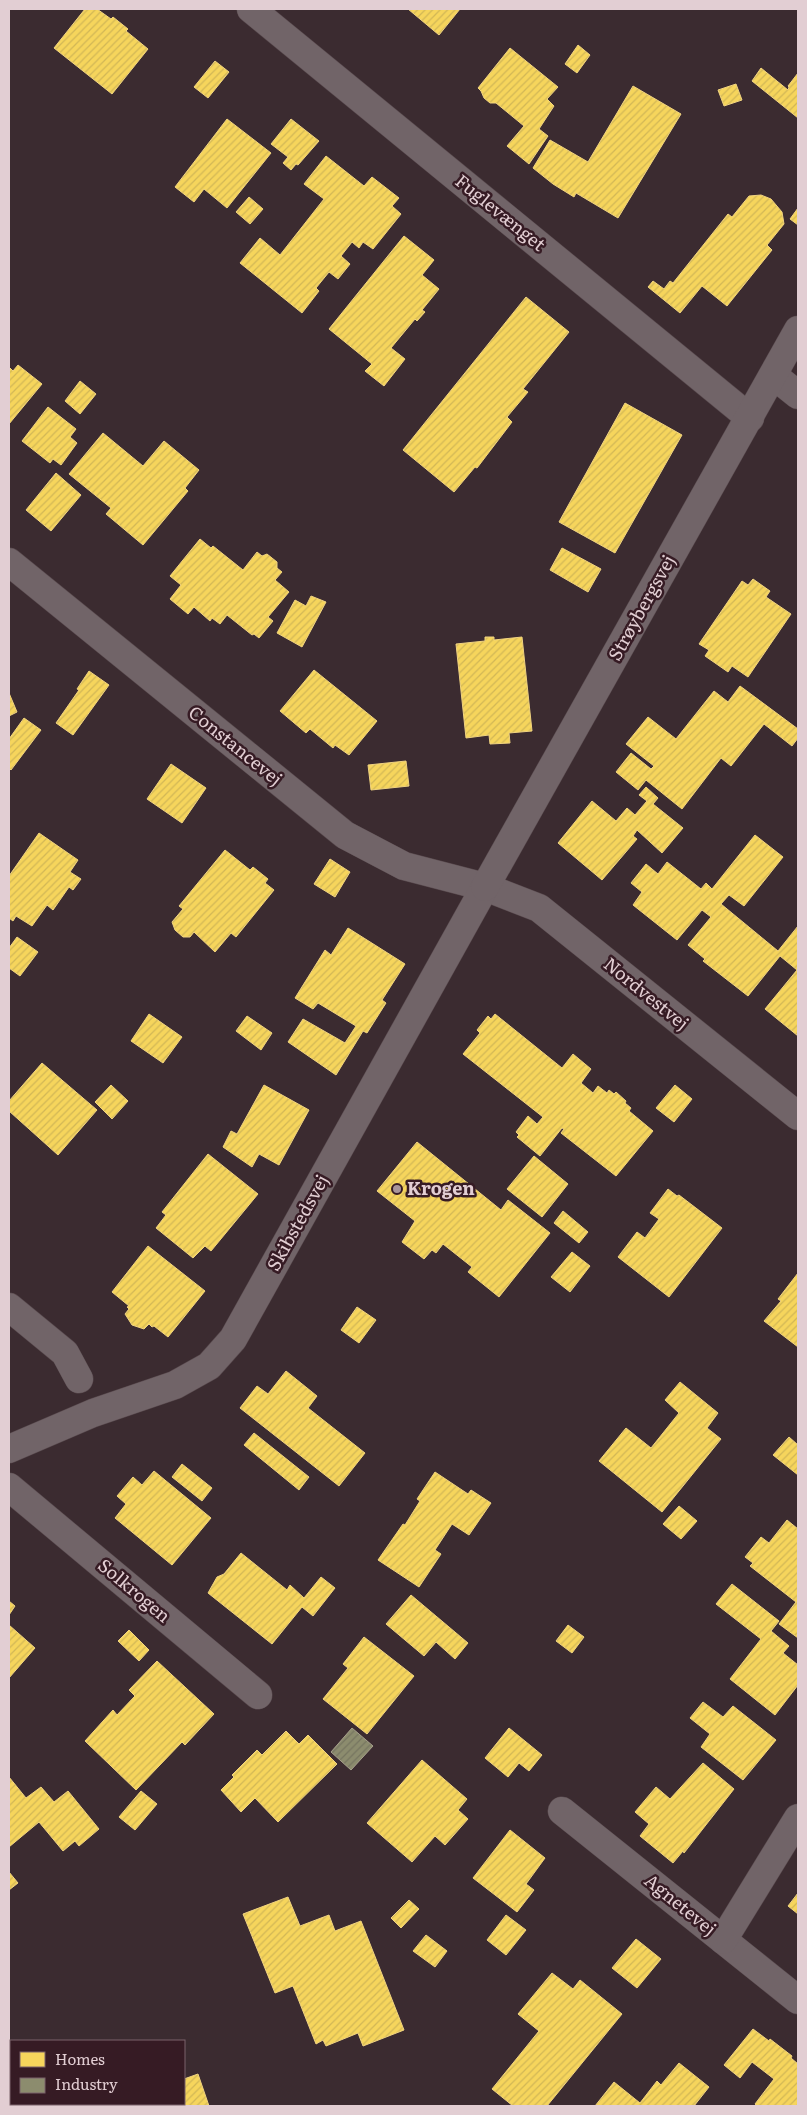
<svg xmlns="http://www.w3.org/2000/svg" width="807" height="2115" font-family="Literata,serif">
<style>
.homes{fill:url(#homes-hatch);stroke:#f0d380}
.industry{fill:url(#industry-hatch);stroke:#a6a08c}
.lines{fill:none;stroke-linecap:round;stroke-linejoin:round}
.minor-casing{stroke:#58494d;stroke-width:29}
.tertiary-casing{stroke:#58494d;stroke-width:29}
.minor{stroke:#716468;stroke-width:28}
.tertiary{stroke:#716468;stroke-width:28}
.poi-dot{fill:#a8959a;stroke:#361b24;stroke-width:2}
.labels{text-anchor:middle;stroke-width:5;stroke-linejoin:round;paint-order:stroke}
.street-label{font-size:18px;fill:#e2ced3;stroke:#361b24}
.poi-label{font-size:18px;font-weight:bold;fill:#e2ced3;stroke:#361b24;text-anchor:start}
</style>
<defs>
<pattern id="homes-hatch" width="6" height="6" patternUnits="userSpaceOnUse" patternTransform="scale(1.25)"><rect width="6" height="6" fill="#f6d55c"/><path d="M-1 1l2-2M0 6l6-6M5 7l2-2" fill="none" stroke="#d2b756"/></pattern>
<pattern id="industry-hatch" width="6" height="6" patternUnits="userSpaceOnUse" patternTransform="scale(1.25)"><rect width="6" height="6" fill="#8c8c6e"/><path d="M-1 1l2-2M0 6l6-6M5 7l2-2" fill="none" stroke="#767560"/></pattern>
</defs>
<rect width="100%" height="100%" fill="#3b2b30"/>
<!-- homes -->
<g class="homes">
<path d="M85,9H97L111,19L113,17L128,29L126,31L148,49L112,94L54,48Z"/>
<path d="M408,9H460L439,35Z"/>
<path d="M578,45L590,55L577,73L565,64Z"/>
<path d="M510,48L558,87L547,99L554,106L539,129L548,136L529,164L507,146L524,126L496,103H490L484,98L481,91L478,88Z"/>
<path d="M215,61L229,72L208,98L194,87Z"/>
<path d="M761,68L788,90L789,87L788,86L798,73V118L752,81Z"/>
<path d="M736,84L742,100L724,106L718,90Z"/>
<path d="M633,86L681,114L618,218L576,193L574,197L553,184L533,168L550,140L588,162Z"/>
<path d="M227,119L271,153L227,208L204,189L194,202L175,187Z"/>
<path d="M291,119L319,141L298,165L296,164L291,170L283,163L288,157L271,144Z"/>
<path d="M326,156L364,186L372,177L399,198L392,206L401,214L373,249L363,242L359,248L352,242L341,256L350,264L338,279L329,272L316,288L319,291L302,313L240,263L260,238L280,255L324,199L304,184Z"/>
<path d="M761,195L771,199L782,212L784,224L767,245L772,250L727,306L702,286L680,313L648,287L653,281L664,289L670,281L673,283L728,214L732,217L749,196Z"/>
<path d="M249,197L263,209L250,224L236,212Z"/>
<path d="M798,208V225L790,219Z"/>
<path d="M404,236L434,260L422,275L439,289L422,310L425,312L417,321L415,319L391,348L405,359L384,386L365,371L372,364L329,329Z"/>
<path d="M526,297L569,332L523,389L528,392L507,417L512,422L477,468L475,467L454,492L403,450Z"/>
<path d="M18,365L42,384L9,424V438V367L13,371Z"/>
<path d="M80,381L96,394L80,414L65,401Z"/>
<path d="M625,403L682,435L615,553L559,522Z"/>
<path d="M48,407L76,429L70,437L77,443L61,465L53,459L50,463L22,441Z"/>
<path d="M103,433L143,466L164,441L199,470L185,488L188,491L143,545L106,514L111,508L69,474Z"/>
<path d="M56,473L81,495L51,531L26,510Z"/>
<path d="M200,539L211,548L213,546L243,570L257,552L262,556L267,554L277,562V568L282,572L275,580L289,592L268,617L273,621L259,638L254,634L252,635L227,615L220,624L212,618L210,621L194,607L188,614L170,599L181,585L170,576Z"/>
<path d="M562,548L601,569L588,592L550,570Z"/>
<path d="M753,579L770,591L766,597L791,614L748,677L732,666L728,672L705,656L709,650L699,644L742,581L748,585Z"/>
<path d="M311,596L326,602L302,647L277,633L295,600L306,606Z"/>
<path d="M485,637H494V640L522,637L532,731L509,733L510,743L490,744L489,735L466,738L456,644L485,641Z"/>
<path d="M314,670L377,721L349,755L335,745L333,748L310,729L306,733L280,711Z"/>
<path d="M89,671L109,685L73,735L56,723L79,690L77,689Z"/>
<path d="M740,686L798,729V738L792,746L764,724L731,766L721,758L682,809L646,780L638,790L616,772L631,753L651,769L654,766L626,744L648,717L676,739L714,691L728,702Z"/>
<path d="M9,693L17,712L9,716Z"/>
<path d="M24,718L41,730L11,770L9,768V739Z"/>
<path d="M406,761L409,786L371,790L368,765Z"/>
<path d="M171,764L206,788L182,823L147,799Z"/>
<path d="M646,787L658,798L653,804L683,828L662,853L637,830L633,836L637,839L602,880L558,843L592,801L616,821L627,808L635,815L647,801L639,795Z"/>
<path d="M39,833L78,860L70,872L81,879L73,890L69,887L53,910L47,905L32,926L16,916L13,921L9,918V876Z"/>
<path d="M755,835L783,857L744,906L729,895L721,904L778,951L798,926V1036L765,1009L797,970L780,956L748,996L703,961L705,959L688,945L711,917L702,910L677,940L633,905L642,892L631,883L646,864L658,874L667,862L701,889L706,883L712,889Z"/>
<path d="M225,850L250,870L253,867L268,879L265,883L274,890L236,937L231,933L215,952L194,932L190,937H183L175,930L172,922L183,909L179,906Z"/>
<path d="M330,859L350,872L335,897L314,884Z"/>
<path d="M348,928L405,964L382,1000L386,1003L367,1033L363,1031L336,1075L288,1042L303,1019L345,1043L356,1026L318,1003L313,1009L295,998L325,950L331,955Z"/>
<path d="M17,937L38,952L20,976L9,968V948Z"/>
<path d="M149,1014L182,1037L163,1063L131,1041Z"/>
<path d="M495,1014L562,1068L573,1054L591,1069L581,1083L593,1093L598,1086L607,1093L609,1090L614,1094L616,1092L626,1101L625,1103L631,1108L629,1111L653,1131L616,1176L561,1133L564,1129L562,1128L540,1156L517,1137L519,1135L516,1132L528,1116L537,1124L543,1117L463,1054L480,1033L477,1030L488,1016L491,1019Z"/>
<path d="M247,1016L272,1033L261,1050L236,1031Z"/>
<path d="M42,1063L97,1110L58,1155L9,1111V1101Z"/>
<path d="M111,1085L128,1101L112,1119L95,1102Z"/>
<path d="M264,1085L309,1110L279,1165L259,1154L252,1167L223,1147L231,1131L237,1134Z"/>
<path d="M675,1085L692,1099L674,1122L656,1108Z"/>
<path d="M417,1142L501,1210L508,1200L550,1233L499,1297L468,1272L472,1267L443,1244L436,1253L432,1250L424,1259L402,1242L415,1221L377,1191Z"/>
<path d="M208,1154L258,1194L211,1251L205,1246L193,1258L156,1228L166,1215L162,1212Z"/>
<path d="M534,1156L568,1184L542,1217L507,1189Z"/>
<path d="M668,1189L677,1196L679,1195L722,1228L669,1297L618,1257L637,1232L645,1238L659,1219L650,1213Z"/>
<path d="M563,1211L588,1232L579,1243L554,1223Z"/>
<path d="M148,1246L205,1291L168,1337L154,1326L152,1327L149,1324L144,1329L132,1325L125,1314L129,1309L127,1307L129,1306L112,1292Z"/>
<path d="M572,1252L590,1266L570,1292L551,1277Z"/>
<path d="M798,1273V1347L764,1321L781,1301L778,1299Z"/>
<path d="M357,1307L376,1320L359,1343L341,1330Z"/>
<path d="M286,1371L317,1396L308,1408L365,1453L339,1486L240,1408L257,1386L268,1394Z"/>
<path d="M680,1382L718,1413L707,1428L721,1439L662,1512L599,1461L626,1428L651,1448L679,1413L665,1400Z"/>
<path d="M254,1433L309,1477L299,1490L244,1445Z"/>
<path d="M789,1437L798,1445V1475L773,1455Z"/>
<path d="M182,1464L212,1488L202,1501L172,1477Z"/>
<path d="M154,1471L211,1518L172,1565L115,1518L126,1504L117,1496L133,1477L142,1485Z"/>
<path d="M435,1472L468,1494L471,1490L491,1503L469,1535L452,1524L435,1550L441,1554L419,1587L378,1560L403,1524L405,1525L420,1501L417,1499Z"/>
<path d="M679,1506L697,1521L681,1539L663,1524Z"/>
<path d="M787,1520L798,1529V1638L779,1624L796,1602L750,1566L753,1563L745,1557L761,1537L769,1543Z"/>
<path d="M241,1553L287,1590L290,1585L304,1598L321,1577L335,1588L313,1616L302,1607L272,1644L208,1593L217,1577L224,1574Z"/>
<path d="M732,1584L779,1621L771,1631L789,1646L783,1653L798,1665V1685L775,1715L730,1679L761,1639L716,1604Z"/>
<path d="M411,1595L468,1643L455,1659L436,1642L424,1656L386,1624Z"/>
<path d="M9,1601L15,1606L9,1615Z"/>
<path d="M9,1625L35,1648L9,1678Z"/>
<path d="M568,1625L584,1637L572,1653L556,1641Z"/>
<path d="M129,1630L149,1650L139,1661L118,1641Z"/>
<path d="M364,1637L414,1676L367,1734L323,1699L348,1668L343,1664Z"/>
<path d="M157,1661L214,1714L185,1745L182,1742L136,1790L85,1741L113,1710L117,1715L135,1696L129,1690Z"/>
<path d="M703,1702L723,1717L733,1706L776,1740L743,1780L701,1747L710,1734L690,1718Z"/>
<path d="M509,1728L542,1755L529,1771L519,1763L508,1777L485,1758Z"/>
<path d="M286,1731L299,1744L308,1735L337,1764L278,1822L255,1798L241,1812L221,1790L234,1777L232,1775L257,1750L262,1755Z"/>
<path d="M422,1760L467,1799L458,1810L468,1819L445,1845L435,1836L412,1862L367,1823Z"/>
<path d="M703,1763L734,1789L684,1853L683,1851L673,1863L640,1836L649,1824L635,1812L656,1787L670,1799Z"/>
<path d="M9,1777L26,1798L41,1787L54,1802L68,1791L99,1829L79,1846L75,1841L63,1851L39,1822L9,1847Z"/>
<path d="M141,1791L157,1804L135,1830L119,1817Z"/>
<path d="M510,1830L545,1858L526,1884L534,1890L517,1912L473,1878Z"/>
<path d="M9,1872L18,1883L9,1890Z"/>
<path d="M798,1893V1914L788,1906Z"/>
<path d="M288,1897L300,1926L329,1915L335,1931L361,1921L404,2030L363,2046L358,2033L326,2046L323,2040L316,2044L293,1986L275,1993L243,1914Z"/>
<path d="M409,1900L419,1909L401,1928L391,1918Z"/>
<path d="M506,1915L526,1930L506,1955L487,1940Z"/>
<path d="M426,1935L447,1951L435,1967L413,1951Z"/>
<path d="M636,1939L661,1959L637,1988L612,1968Z"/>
<path d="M552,1973L573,1989L580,1980L622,2014L547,2106H513L492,2089L539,2031L518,2014Z"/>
<path d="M753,2029L769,2041L770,2039L792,2056L791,2058L798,2064V2106H757L755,2104L774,2079L752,2062L740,2078L724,2065Z"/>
<path d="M679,2063L709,2087L694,2106H595L614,2082L640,2103L657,2081L661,2085Z"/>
<path d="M198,2074L209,2106H123L122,2104H184V2079Z"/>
<path d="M80,2104H103L104,2106H81Z"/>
</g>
<!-- industry -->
<path class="industry" d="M352,1728L373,1746L351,1770L331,1752Z"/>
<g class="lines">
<defs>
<g id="minor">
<path d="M251,9L750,418"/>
<path d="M773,375L798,395"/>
<path d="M9,562L345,835L404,866L485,887L539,908L798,1116"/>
<path d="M9,1307L65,1353L79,1379"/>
<path d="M9,1449L93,1413L175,1385L209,1366L233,1339L485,887"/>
<path d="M9,1487L258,1695"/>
<path d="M562,1811L798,2000"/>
<path d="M723,1940L798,1818"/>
</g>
<path id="tertiary" d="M485,887L798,330"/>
</defs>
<!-- minor casing -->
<use href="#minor" class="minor-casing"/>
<!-- tertiary casing -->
<use href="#tertiary" class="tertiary-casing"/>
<!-- minor -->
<use href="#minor" class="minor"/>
<!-- tertiary -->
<use href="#tertiary" class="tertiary"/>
</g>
<!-- markers -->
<circle class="poi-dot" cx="397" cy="1189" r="5"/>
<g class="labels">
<!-- street labels -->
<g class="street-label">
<text transform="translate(500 213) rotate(39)" y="6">Fuglevænget</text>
<text transform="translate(642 608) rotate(-61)" y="6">Strøybergsvej</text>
<text transform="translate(235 746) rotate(39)" y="6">Constancevej</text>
<text transform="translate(646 994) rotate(39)" y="6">Nordvestvej</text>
<text transform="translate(298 1223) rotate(-61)" y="6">Skibstedsvej</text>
<text transform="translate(134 1591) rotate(40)" y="6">Solkrogen</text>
<text transform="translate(680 1905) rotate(39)" y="6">Agnetevej</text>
</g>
<!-- poi labels -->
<g class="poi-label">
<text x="407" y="1195">Krogen</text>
</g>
</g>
<!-- border -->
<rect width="807" height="2115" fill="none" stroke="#e2ced3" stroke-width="20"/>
<!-- legend -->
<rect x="10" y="2040" width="175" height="65" fill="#361b24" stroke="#7b636a"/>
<rect x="20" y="2052" width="25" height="15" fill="#f6d55c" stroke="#7b636a"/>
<text x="55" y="2065" font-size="15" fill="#e2ced3">Homes</text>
<rect x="20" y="2078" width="25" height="15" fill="#8c8c6e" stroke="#7b636a"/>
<text x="55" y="2090" font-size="15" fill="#e2ced3">Industry</text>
</svg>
